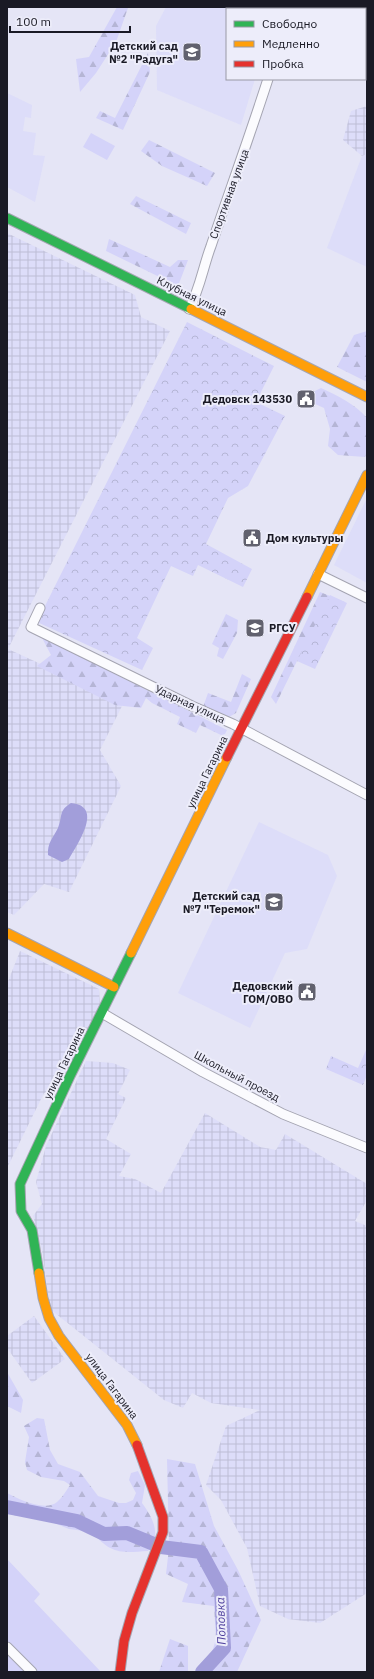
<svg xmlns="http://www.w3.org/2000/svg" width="374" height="1679" font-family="'IBM Plex Sans',sans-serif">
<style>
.built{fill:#ddddf9}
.industrial{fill:url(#industrial-grid)}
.green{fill:#d4d3f9}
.forest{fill:url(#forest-firs)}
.park{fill:url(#park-crowns)}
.water{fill:#a29eda}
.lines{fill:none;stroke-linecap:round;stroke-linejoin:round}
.river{stroke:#a29eda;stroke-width:14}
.street-casing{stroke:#a4a4b1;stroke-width:11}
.fast-casing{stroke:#a4a4b1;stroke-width:11}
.slow-casing{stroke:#a4a4b1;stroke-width:11}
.jam-casing{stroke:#a4a4b1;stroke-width:11}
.street{stroke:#fbfbfe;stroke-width:9}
.fast{stroke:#30b455;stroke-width:9}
.slow{stroke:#ff9f0a;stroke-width:9}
.jam{stroke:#e5322d;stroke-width:9}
.labels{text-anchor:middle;stroke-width:4;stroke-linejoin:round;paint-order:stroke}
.poi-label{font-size:11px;font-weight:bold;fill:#1a1a25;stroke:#ededfa;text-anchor:end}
.street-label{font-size:11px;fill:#1a1a25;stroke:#ededfa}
.water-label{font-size:12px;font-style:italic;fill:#4d3e9c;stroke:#ededfa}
</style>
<defs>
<pattern id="industrial-grid" width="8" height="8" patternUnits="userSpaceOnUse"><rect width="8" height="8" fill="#ddddf9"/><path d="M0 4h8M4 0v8" fill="none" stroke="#bdbdd5"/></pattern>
<pattern id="forest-firs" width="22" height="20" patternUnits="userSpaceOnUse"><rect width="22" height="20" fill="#d4d3f9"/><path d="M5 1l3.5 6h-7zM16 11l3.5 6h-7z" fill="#b5b5d5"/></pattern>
<pattern id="park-crowns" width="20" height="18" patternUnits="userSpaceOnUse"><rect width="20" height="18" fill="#d4d3f9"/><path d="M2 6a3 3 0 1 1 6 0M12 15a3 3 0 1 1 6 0" fill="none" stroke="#b5b5d5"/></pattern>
</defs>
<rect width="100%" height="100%" fill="#e5e5f6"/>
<!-- built -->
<g class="built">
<path d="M166,7H277V9H227V79H255L241,125L157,90L156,26Z"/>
<path d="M7,93L32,105L31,118L25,117L23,131L36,133L33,155L45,156L35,202L7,187Z"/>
<path d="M367,154V267L327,248L362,156Z"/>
<path d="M367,498V583L334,565Z"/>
<path d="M259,822L328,855L337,876L307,949L285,953L250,1028L178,993Z"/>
</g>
<!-- industrial -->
<g class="industrial">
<path d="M367,106V154L362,156L343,140L351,111Z"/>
<path d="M7,233L135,295L141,317L170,331L8,649L124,702L100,750L121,786L69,892L44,884L14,915L7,912Z"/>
<path d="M20,951L99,989L100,1007L59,1089L44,1093L7,1168V984Z"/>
<path d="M86,1061L113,1063L130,1070L118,1094L126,1098L106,1139L131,1154L119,1176L135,1179L161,1193L205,1113L260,1147L276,1150L285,1134L367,1184V1200L355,1221L367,1226V1593L320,1623L288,1619L260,1606L247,1548L221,1500L206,1485L226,1426L260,1410L211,1403L192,1393L183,1408L164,1400L50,1309L42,1250L33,1216L42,1204L36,1182L46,1146Z"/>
<path d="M34,1316L65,1359L32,1383L7,1348V1336Z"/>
</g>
<!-- green -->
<g class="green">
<path d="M91,133L115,146L107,160L83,147Z"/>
<path d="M7,1559L40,1594L34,1601L101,1672H7Z"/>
</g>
<!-- forest -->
<g class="forest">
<path d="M117,7L128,8L116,42L96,73L80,92L76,59L89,57Z"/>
<path d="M148,53L150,72L123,130L96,118L100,111L115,118Z"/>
<path d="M149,140L215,173L207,186L162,166L141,151Z"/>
<path d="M136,196L191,223L186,234L130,204Z"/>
<path d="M109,239L170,267L178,260H188L178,286L106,251Z"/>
<path d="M367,331V382L337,367L354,335Z"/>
<path d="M321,388C338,396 355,404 367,418V452L365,457L338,455L328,446L330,429L324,408L315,404L313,392Z"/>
<path d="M320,592L345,602L297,661L276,704L271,697Z"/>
<path d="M226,614L238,620L237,633L223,659L217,656L219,648L212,644Z"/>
<path d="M41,636L61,647L227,730L225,734L221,735L200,725L196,733L177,724L180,717L152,703L146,698L141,708L115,705L37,666L51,655Z"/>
<path d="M242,674L251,679L236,713L229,717L203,707L208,693L231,702Z"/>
<path d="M7,1372L23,1400L21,1413L7,1406Z"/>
<path d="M37,1418L44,1419L50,1450L58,1464L80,1472L98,1496L119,1503H126L133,1500L136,1493L129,1480L131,1473L138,1471L145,1485L142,1503C153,1518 162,1535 148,1551C120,1553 111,1554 92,1532L69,1529L47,1520L7,1514V1493C18,1499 45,1512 57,1502C62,1498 66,1491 70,1485L64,1481L41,1477L27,1470L25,1462L29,1437L24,1426Z"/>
<path d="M167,1459L195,1464L214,1526L238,1570L261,1620L237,1672H206L216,1639L214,1606L182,1602L188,1584L166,1574L169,1548Z"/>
<path d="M170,1639L188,1646V1672H159Z"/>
</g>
<!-- park -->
<g class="park">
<path d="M187,322L274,366L256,402L285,416L248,486L228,498L206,544L252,569L243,587L198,565L193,576L171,566L137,638L153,648L142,670L37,622Z"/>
<path d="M330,595L347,603L315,669L297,661Z"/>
<path d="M366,1050L367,1075L363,1085L326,1069L331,1056L358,1068Z"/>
</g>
<!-- water -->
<path class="water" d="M71,803C104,806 78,843 69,859L62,862L48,855C47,843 53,838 58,828C63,816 58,811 71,803Z"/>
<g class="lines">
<!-- river -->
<path class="river" d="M7,1507L77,1521L104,1534L127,1533L161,1547L201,1552L221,1589L224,1648L202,1672"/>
<defs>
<g id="street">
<path d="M290,9L291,7"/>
<path d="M189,309C200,289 203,267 211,246C230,190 250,135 268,79"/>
<path d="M318,574L367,598"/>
<path d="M40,608L31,627L192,706L233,724L367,795"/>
<path d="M102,1013L203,1072L283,1114L367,1148"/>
<path d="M7,1647L32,1672"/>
</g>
<g id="fast">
<path d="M7,218L191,309"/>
<path d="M39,1273L32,1230L21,1211L20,1184L70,1076L131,953"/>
</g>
<g id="slow">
<path d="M191,309L367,397"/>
<path d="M307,597L367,475"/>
<path d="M7,933L114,987"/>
<path d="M131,953L227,757"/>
<path d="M39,1273L43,1298L49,1318L59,1336L127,1425L137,1445"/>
</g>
<g id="jam">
<path d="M227,757L307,597"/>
<path d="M120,1672L124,1641L132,1613L163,1532V1517L137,1445"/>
</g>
</defs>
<!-- street casing -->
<use href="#street" class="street-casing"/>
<!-- fast casing -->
<use href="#fast" class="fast-casing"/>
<!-- slow casing -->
<use href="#slow" class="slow-casing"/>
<!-- jam casing -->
<use href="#jam" class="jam-casing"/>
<!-- street -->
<use href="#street" class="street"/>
<!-- fast -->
<use href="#fast" class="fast"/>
<!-- slow -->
<use href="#slow" class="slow"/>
<!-- jam -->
<use href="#jam" class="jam"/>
</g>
<!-- icons -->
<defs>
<symbol id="school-square" viewBox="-11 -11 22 22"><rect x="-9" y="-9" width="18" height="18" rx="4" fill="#61616e" stroke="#ededfa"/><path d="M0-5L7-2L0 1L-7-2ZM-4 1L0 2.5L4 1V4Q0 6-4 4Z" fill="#fff"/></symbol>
<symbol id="civic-square" viewBox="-11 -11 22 22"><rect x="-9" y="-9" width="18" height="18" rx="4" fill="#61616e" stroke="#ededfa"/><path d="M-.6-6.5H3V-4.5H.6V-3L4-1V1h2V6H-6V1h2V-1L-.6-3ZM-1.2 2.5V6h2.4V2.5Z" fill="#fff"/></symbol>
<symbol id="university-square" viewBox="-11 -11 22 22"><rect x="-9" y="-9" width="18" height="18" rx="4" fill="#61616e" stroke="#ededfa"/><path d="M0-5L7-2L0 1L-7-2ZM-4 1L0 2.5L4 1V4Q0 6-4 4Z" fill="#fff"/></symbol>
</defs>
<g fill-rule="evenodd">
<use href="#school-square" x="181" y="41" width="22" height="22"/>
<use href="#civic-square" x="295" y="388" width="22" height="22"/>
<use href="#civic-square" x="241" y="527" width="22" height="22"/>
<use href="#university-square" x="244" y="617" width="22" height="22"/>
<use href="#school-square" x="263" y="891" width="22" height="22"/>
<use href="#civic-square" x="296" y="981" width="22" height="22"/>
</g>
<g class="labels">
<!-- poi labels -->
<g class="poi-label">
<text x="178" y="50">Детский сад<tspan x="178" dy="13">№2 "Радуга"</tspan></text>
<text x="292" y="403">Дедовск 143530</text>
<text x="266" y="542" text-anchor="start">Дом культуры</text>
<text x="269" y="632" text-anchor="start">РГСУ</text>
<text x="260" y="900">Детский сад<tspan x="260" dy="13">№7 "Теремок"</tspan></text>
<text x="293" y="990">Дедовский<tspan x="293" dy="13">ГОМ/ОВО</tspan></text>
</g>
<!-- street labels -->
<g class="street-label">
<text transform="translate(229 194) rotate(-70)" y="4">Спортивная улица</text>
<text transform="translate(192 296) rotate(26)" y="4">Клубная улица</text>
<text transform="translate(190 704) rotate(25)" y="4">Ударная улица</text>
<text transform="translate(207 772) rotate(-64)" y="4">улица Гагарина</text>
<text transform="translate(64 1063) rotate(-64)" y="4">улица Гагарина</text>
<text transform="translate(237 1076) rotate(28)" y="4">Школьный проезд</text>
<text transform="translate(112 1386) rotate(53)" y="4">улица Гагарина</text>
</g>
<!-- water labels -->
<g class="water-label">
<text transform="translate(221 1621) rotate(-92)" y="4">Поповка</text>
</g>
</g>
<!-- border -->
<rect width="374" height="1679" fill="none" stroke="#1a1a25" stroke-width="16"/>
<!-- legend -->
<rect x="226" y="8" width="140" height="72" fill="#ededfa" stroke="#9999a5"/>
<rect x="234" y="21" width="20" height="6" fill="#30b455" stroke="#9999a5"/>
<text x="262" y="28" font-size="12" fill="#1a1a25">Свободно</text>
<rect x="234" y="41" width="20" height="6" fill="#ff9f0a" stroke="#9999a5"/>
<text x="262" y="48" font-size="12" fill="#1a1a25">Медленно</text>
<rect x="234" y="61" width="20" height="6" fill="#e5322d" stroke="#9999a5"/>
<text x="262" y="68" font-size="12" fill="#1a1a25">Пробка</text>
<!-- scale -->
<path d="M10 26v6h120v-6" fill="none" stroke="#1a1a25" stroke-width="2"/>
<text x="16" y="26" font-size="12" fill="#1a1a25" stroke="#ededfa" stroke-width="3" paint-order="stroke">100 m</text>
</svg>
